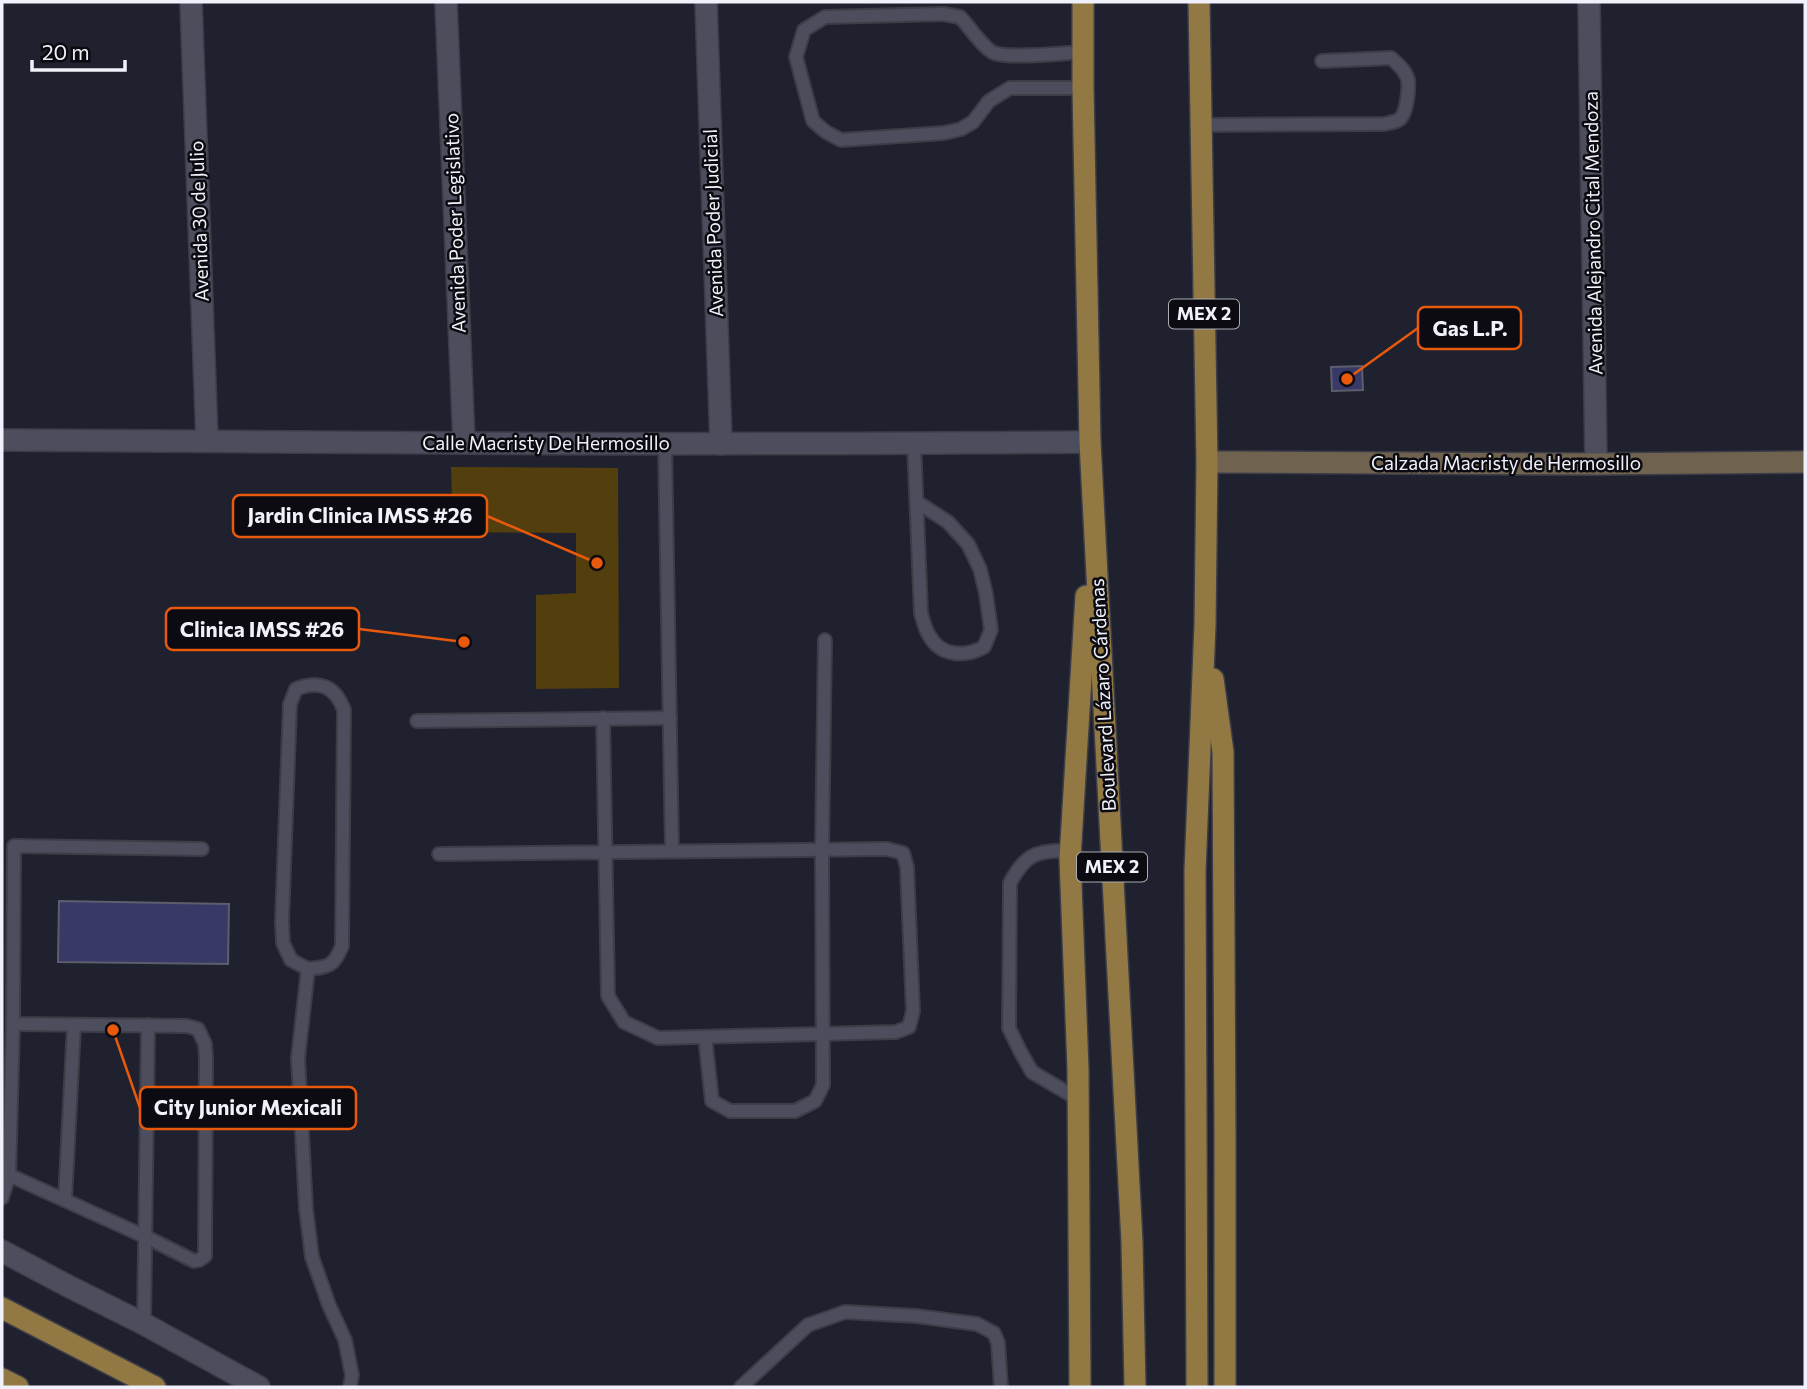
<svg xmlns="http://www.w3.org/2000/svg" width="1807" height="1389" font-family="Commissioner,sans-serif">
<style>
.green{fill:#533e0e}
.building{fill:#393968;stroke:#5c5e6e;stroke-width:2}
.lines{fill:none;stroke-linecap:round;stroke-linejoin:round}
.service-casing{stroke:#3d3d48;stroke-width:16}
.minor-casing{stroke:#3d3d48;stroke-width:24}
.secondary-casing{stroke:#3d3d48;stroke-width:24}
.primary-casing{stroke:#3d3d48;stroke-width:24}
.service{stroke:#4c4d5d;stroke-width:12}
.minor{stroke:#4c4d5d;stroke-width:21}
.secondary{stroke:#6f6350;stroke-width:21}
.primary{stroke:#927943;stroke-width:21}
.labels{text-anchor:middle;stroke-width:5;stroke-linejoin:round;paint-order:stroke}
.shield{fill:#0b0b11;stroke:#abacb4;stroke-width:2}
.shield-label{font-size:18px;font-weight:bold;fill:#f0f1fa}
.street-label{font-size:19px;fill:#f0f1fa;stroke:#0b0b11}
.leader{fill:none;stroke:#e8590c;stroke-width:2.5}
.callout-dot{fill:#e8590c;stroke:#0b0b11;stroke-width:2.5}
.callout{fill:#0b0b11;stroke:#e8590c;stroke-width:2.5}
.callout-label{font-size:21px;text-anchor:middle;font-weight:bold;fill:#f0f1fa}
</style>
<rect width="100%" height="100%" fill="#20212f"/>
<!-- green -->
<path class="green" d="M451,467L618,468L619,688L536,689V595L576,593V533L453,532Z"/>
<!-- building -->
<g class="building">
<path d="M1362,366L1363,390L1332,391L1331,367Z"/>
<path d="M59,901L229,904L228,964L58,962Z"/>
</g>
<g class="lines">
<defs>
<g id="service">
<path d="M1083,52C1065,53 1009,59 994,53C983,48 969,26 960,17L943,14L825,17L804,30L796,57L813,121L826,132L841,140L944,133L961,129L973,122L989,101L1010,88H1083"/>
<path d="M1201,125L1384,124C1389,123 1396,122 1400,119C1407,112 1409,90 1408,80C1406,71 1398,64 1391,58L1322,61"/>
<path d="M914,443L921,613C923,620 925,629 929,635C940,657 966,657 984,647L991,630L986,594L980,569L968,544L948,522L917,502"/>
<path d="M665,444L672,851"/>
<path d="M417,721L670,718"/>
<path d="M1071,850C1037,852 1027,851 1010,883L1009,1028L1020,1051L1032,1072L1078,1099"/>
<path d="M439,854C589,852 738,851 887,849L903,853L907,867L913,1011L909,1027L896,1032L658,1038L624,1022L608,996L603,718"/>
<path d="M308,969L291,960L283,943L282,921L290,704L296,689C320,680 335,686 344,710L342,946C334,966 329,967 308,969L298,1058L306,1209L312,1257L329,1305L345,1340L352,1375L350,1387"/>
<path d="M705,1037L712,1101L730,1111H795L815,1101L823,1085L822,849L825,640"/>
<path d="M9,1175L146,1237L194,1261L199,1260L205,1256L206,1059L205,1044L198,1029L187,1026L13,1024"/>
<path d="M2,1198L9,1175L13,1024L14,846L202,849"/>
<path d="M65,1200L74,1025"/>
<path d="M144,1324L148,1025"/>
<path d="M741,1387L808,1325L845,1312L916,1316L977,1324L994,1333L998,1343L1001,1387"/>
</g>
<g id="minor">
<path d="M191,2L207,440"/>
<path d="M446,2L464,443"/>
<path d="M706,2L721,444"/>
<path d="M1589,2L1596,464"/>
<path d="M2,440C157,440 312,443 467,443C674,445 882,443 1090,442"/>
<path d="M2,1251L66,1285L144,1324L259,1387"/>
</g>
<path id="secondary" d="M1207,462L1596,464L1805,462"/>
<g id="primary">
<path d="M1083,2V88L1090,442L1132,1242L1135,1387"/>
<path d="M1213,679L1223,752L1225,1135V1387"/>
<path d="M2,1308L155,1387"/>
<path d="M2,1379L18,1387"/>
<path d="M1080,1387L1078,1069L1070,858L1086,596"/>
<path d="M1197,1387L1195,871L1205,625L1207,462L1199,2"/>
</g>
</defs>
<!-- service casing -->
<use href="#service" class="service-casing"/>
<!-- minor casing -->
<use href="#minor" class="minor-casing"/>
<!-- secondary casing -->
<use href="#secondary" class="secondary-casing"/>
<!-- primary casing -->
<use href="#primary" class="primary-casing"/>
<!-- service -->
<use href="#service" class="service"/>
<!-- minor -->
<use href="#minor" class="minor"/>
<!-- secondary -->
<use href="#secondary" class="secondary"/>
<!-- primary -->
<use href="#primary" class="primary"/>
</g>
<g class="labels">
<!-- shield labels -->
<g class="shield">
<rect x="1169" y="299.5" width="70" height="29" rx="5"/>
<rect x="1077" y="852.5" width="70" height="29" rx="5"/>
</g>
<g class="shield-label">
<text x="1204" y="320">MEX 2</text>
<text x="1112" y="873">MEX 2</text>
</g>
<!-- street labels -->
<g class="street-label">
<text transform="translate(199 221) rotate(-92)" y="7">Avenida 30 de Julio</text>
<text transform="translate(455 223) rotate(-92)" y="7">Avenida Poder Legislativo</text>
<text transform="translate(713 223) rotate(-92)" y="7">Avenida Poder Judicial</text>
<text transform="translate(1593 233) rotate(-91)" y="7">Avenida Alejandro Cital Mendoza</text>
<text x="546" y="450">Calle Macristy De Hermosillo</text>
<text x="1506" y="470">Calzada Macristy de Hermosillo</text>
<text transform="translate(1103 695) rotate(-93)" y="7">Boulevard Lázaro Cárdenas</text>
</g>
</g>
<!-- callouts -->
<path class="leader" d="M1347 379L1418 328M597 563L487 516M464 642L359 629M113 1030L140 1108"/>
<g class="callout-dot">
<circle cx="1347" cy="379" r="7"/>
<circle cx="597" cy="563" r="7"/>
<circle cx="464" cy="642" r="7"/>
<circle cx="113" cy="1030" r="7"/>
</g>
<g class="callout">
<rect x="1418" y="307" width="103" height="42" rx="7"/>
<rect x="233" y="495" width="254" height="42" rx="7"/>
<rect x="166" y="608" width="193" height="42" rx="7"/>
<rect x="140" y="1087" width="216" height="42" rx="7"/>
</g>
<g class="callout-label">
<text x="1470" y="336">Gas L.P.</text>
<text x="360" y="523">Jardin Clinica IMSS #26</text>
<text x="262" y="637">Clinica IMSS #26</text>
<text x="248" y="1115">City Junior Mexicali</text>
</g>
<!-- border -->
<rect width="1807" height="1389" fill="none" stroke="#f0f1fa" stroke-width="7"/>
<!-- scale -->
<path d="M32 60v10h93v-10" fill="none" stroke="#f0f1fa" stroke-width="3.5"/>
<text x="42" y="60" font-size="21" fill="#f0f1fa" stroke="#0b0b11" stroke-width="5" paint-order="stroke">20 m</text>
</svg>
